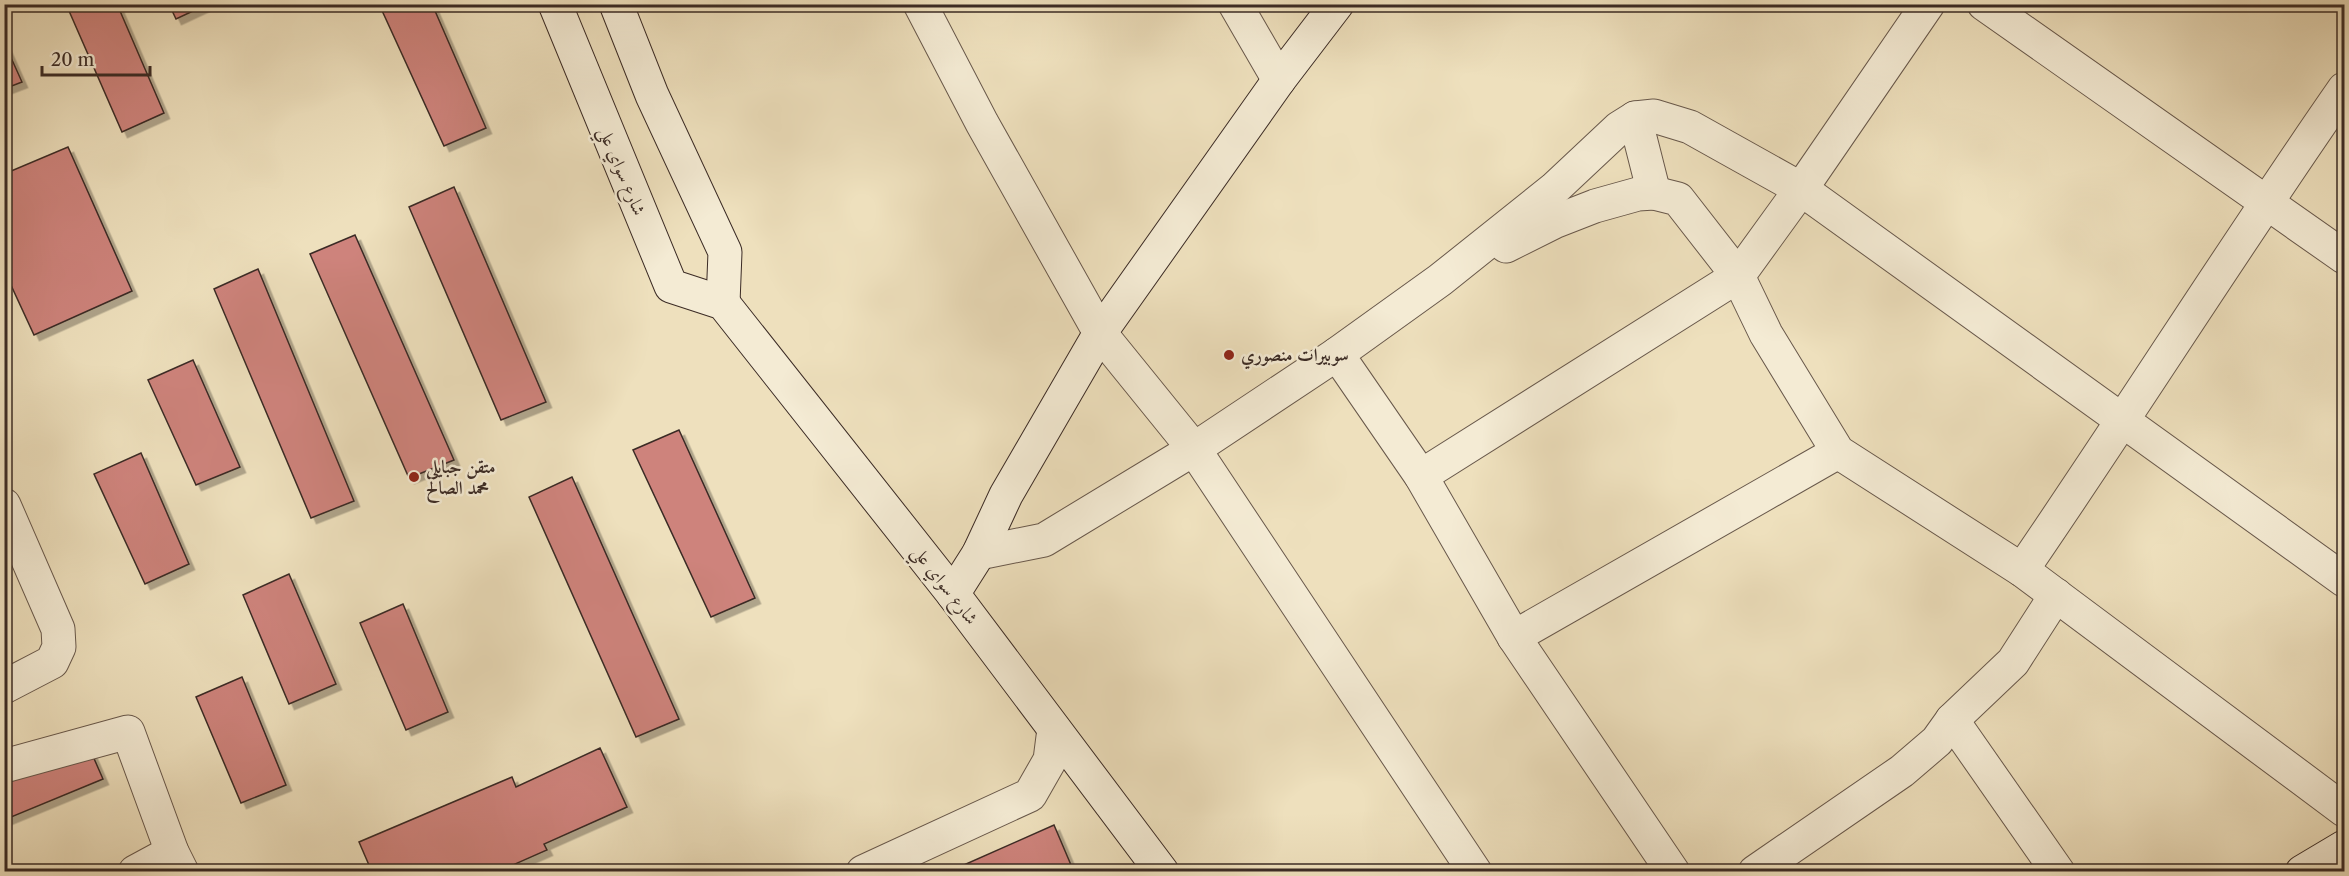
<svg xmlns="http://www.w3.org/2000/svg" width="2349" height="876" font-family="'Libre Caslon Text',Amiri,serif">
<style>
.building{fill:#ce837c;stroke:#3b2b25;stroke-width:1.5;filter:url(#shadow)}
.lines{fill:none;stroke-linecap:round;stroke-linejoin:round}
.street-casing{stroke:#68584b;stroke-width:35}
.secondary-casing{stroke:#3b2b25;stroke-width:35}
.street{stroke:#f4ebd4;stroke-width:33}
.secondary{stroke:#f4ebd4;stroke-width:33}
.poi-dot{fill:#8f2418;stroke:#f4ebd4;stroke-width:2}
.labels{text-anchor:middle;stroke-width:5;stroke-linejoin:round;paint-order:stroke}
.street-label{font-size:18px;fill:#3b2b25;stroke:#f4ebd4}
.poi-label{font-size:18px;font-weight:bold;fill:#3b2b25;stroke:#f4ebd4;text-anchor:start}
</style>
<defs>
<filter id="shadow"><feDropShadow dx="5.5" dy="5.5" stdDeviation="0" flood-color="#0004"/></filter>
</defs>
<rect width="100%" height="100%" fill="#eee0bd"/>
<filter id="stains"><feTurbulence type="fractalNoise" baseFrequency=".00333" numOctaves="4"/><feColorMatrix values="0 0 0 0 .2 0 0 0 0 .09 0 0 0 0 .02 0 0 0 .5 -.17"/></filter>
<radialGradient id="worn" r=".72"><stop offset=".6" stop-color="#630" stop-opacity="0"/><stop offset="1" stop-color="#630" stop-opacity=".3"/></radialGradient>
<!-- building -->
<g class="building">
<path d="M66,4H117L164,113L122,132Z"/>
<path d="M169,4H208L176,19Z"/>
<path d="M379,4H432L486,128L444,146Z"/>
<path d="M4,42L22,82L4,89Z"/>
<path d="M68,147L132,291L34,335L4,270V174Z"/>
<path d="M454,187L546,402L501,420L409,207Z"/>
<path d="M355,235L454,460L409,478L310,254Z"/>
<path d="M258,269L354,501L311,518L214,289Z"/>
<path d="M193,360L240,467L196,485L148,380Z"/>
<path d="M679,430L755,598L711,617L633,450Z"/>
<path d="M141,453L189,564L145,584L94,474Z"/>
<path d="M572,477L679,719L636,737L529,497Z"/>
<path d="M289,574L336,684L289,704L243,595Z"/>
<path d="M403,604L448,712L406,730L360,623Z"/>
<path d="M242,677L286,785L241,803L196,697Z"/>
<path d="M85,738L103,779L4,820V771Z"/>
<path d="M600,748L627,807L544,844L547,850L497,872H372L359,842L512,777L516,787Z"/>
<path d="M1054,825L1074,872H948Z"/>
</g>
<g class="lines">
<defs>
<g id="street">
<path d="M920,4L982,123L1100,333L1194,449L1475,872"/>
<path d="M1235,4L1279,80"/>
<path d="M1984,4L2344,257"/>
<path d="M1635,118L1654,193"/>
<path d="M1506,246L1554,222L1595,206L1638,194L1654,193L1678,199L1738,276L1766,334L1838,452L2022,570L2344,810"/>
<path d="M1421,476L1738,276L1801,189L1928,4"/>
<path d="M4,505L58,629L59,647L52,662L4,687"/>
<path d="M979,553L1044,540L1194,449L1337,354"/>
<path d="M2022,570C2131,411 2234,247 2344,89"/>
<path d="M1514,637L1838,452"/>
<path d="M1952,720L2058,872"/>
<path d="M4,766L128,732L172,852L182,872"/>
<path d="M135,872L172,852"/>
<path d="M863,872L1030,795L1050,760L1054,729"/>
<path d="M1673,872L1514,637L1421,476L1337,354L1440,280L1554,189L1619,128L1635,118L1654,116L1690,127L1801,189L2344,580"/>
<path d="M1755,872L1902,771L1937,741L1952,720L2013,662L2056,595"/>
</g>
<g id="secondary">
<path d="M555,4L671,286L723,303L953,594L1162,872"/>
<path d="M616,4L652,95L725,252L723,303"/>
<path d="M953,594L979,553L1006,495L1100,333L1279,80L1337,4"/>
<path d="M2302,872L2344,847"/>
</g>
</defs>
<!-- street casing -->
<use href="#street" class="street-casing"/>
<!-- secondary casing -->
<use href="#secondary" class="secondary-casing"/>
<!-- street -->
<use href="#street" class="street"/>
<!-- secondary -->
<use href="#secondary" class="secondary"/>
</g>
<!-- markers -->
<g class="poi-dot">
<circle cx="1229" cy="355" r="6"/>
<circle cx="414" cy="477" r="6"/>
</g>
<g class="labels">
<!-- street labels -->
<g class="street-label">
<text transform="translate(622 171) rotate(67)" y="6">شارع سواي علي</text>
<text transform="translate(945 585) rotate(52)" y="6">شارع سواي علي</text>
</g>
<!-- poi labels -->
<g class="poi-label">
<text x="1241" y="361">سوبيرات منصوري</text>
<text x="426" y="473">متقن جبايلي<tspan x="426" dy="21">محمد الصالح</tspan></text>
</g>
</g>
<!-- margin -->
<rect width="2349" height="876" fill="none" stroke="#eee0bd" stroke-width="24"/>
<rect x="6" y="6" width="2337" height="864" fill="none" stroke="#3b2b25" stroke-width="3"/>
<rect x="12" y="12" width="2325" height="852" fill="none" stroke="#3b2b25" stroke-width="1.5"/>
<!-- scale -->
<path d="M42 66v9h108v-9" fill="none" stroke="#3b2b25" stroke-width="3"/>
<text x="51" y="66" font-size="18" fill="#3b2b25" stroke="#f4ebd4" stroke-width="4.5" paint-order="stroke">20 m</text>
<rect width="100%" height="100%" filter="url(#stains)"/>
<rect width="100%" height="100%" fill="url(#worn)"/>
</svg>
